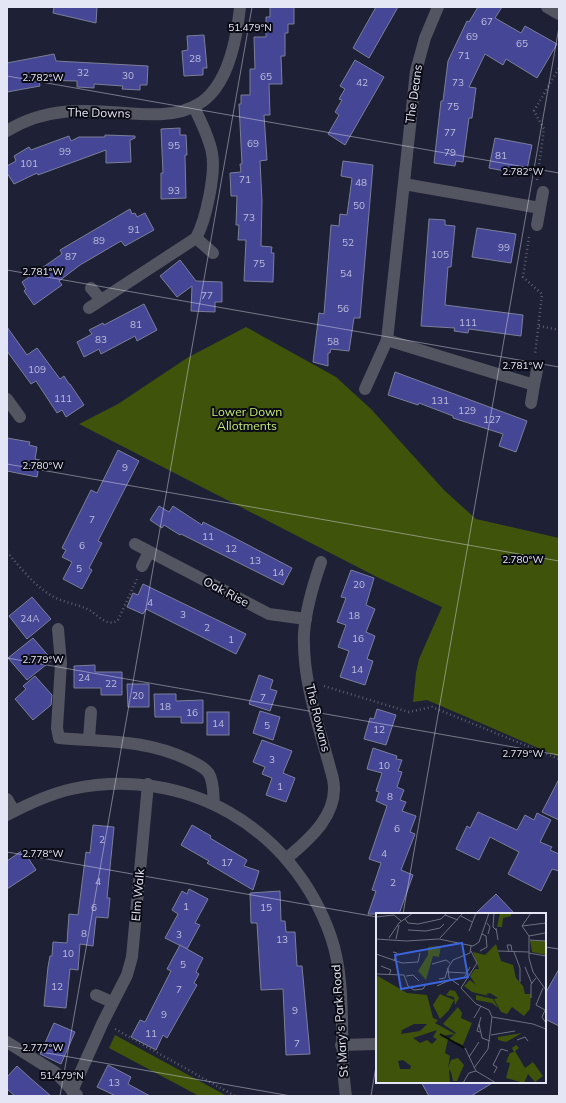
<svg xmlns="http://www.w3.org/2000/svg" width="566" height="1103" font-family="Mulish,sans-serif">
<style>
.green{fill:#40530b}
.building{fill:#454695;stroke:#7b7f99}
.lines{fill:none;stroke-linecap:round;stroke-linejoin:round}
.path{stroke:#5b5d70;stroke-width:2.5;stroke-dasharray:1 3;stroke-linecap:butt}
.minor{stroke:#535560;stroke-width:12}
.ticks{fill:none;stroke:#e4e6f5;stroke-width:1;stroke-opacity:0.45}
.labels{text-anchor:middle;stroke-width:4;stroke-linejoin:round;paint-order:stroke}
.number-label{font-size:10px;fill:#bcbedd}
.street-label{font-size:12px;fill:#e4e6f5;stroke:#0a0b14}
.park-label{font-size:12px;fill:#c4eb71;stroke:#0a0b14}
.inset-river{fill:none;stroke:#081000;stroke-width:2}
.inset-road{fill:none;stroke:#6d6f82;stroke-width:1}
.view{fill:#3b65dc;fill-opacity:0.15;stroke:#3b65dc;stroke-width:2}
.inset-edge{fill:none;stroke:#e4e6f5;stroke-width:2}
.ticks-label{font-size:10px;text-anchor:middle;fill:#e4e6f5;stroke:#0a0b14;stroke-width:4;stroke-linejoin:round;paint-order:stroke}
</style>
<rect width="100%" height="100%" fill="#1e2035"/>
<!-- green -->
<g class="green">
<path d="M246,327L336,377L371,409L444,490L476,519L559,538V757L427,700L413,702L416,673L419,659L442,607L377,577L79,424L118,404L187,358Z"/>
<path d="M115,1035L227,1096H199L109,1048Z"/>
</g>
<!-- building -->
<g class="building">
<path d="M54,7H97L96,23L53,13Z"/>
<path d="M270,7H294V24H288V33H285V56H281L282,84H269L270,115H264L267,160L260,161L262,201L261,246L272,247L271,253H274L273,282L244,281L246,240H238L239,225H236L237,196H231L230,173L241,172L240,164H242L239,104H241V95H250V69H255L254,37H266V17H270Z"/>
<path d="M376,7H398L369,58L353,48Z"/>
<path d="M478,7H502L495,18L521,33L525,26L557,44L537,78L506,59L503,65L485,54L469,87L476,88L472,118H469L463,162L456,161L455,166L434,163L441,101H443L448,61L467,21L469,22Z"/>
<path d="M204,35L207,68H203V75L184,76L182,51L188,50L187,36Z"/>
<path d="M54,54L56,61L148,66L147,85H140V90L122,89L123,86L94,84V88L77,87V81L39,80L40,86L7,92V63Z"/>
<path d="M355,60L384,77L345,145L328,134L339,115L335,112L342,100L339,99L345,89L340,86Z"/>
<path d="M180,128V135H186L187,155H185L186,198L161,199V173H163L161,129Z"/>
<path d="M105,135L135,136V138L130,140L131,162L106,163V150L38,175L37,173L14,184L7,173V166L16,161L14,156L29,147L31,150L69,136L71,141L79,137H105Z"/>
<path d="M495,138L532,145L526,175L489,168Z"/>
<path d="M343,161L373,165L360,318H354L349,351L331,349L330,353H328V366L313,362L319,313L324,314L331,225L339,226L340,214L347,215L352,178L341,176Z"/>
<path d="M130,209L132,214L135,213L137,217L145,213L154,230L125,246L121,241L80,265L59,281L62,285L34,305L24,291L26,289L22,282L62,254L60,250Z"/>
<path d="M429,219L445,220V225L455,226L451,267H448L445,305L523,315L521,336L469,329L468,333L454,331L455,328L421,326Z"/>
<path d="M477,228L516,234L511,263L472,257Z"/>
<path d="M180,260L196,281L222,282V302H215V312L191,311L192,286L177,297L160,276Z"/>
<path d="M144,304L157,330L137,341L135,336L101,354L99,349L84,357L77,342L92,334L89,330L103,323L104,325Z"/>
<path d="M7,327L27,355L37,348L60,379L64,376L69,384H70L84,405L66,417L62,410L57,413L36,381L31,384L7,351Z"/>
<path d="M395,372L527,421L516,452L499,446L503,434L453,418V416L419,403L418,405L388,395Z"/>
<path d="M7,438L30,442L29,445L37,447L35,459L40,460L37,477L7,471Z"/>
<path d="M118,450L139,461L98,541L102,543L89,568L92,570L82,589L63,579L72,562L62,557L66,550L62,548L91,490L97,493Z"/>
<path d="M159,506L169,512L173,506L202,525L203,522L227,534L292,568L283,585L181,534L180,535L164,525L162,528L150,520Z"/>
<path d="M351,570L374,578L366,605L375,609L366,632L375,636L367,659L373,661L365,685L340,677L349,651L338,647L346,625L337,622L346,598L341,597Z"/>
<path d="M143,584L246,634L236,654L146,609L143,614L127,607L133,593L138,595Z"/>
<path d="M32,597L51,619L27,639L9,616Z"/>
<path d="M33,638L52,660L27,680L8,658Z"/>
<path d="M95,665V672H122V695H101V688H74V666Z"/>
<path d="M259,675L273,680L270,689L277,691L270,711L249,704Z"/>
<path d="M35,676L52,695L51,705L33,720L15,699L26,689L23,686Z"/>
<path d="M127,684H149V707H128Z"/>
<path d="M154,694H176V701L203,700V723H181V717H155Z"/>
<path d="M377,709L396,715L386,745L364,739L370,718L374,719Z"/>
<path d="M260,711L280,717L273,740L253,733Z"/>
<rect x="207" y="712" width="22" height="23"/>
<path d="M262,740L292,751L283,773L295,778L286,802L266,795L272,778L262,774L265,767L253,762Z"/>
<path d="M373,748L397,756L396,759L402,760L398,771L402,772L397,787L404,790L400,800L406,802L402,811L416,816L410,832L415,834L401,870L413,875L399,914H368L376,891L372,890L381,863L369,859L387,806L376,801L379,792L376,791L382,773L367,769Z"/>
<path d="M559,779V820L542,812Z"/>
<path d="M478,812L517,830L525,815L534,820L537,813L551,820L540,842L552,847L550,850L559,854V871L552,869L541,891L508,874L519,852L490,837L479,860L456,849L467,826L470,828Z"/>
<path d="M93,825L114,827L107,898H110L108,918L96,917L93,946L80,944L78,970L70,969L66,1008L44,1006L48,967L50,956H52L53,942L67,943L69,914L78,915L86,852L90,853Z"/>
<path d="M192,825L211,836L210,838L247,860L244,866L259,871L253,890L207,863L209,861L181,845Z"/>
<path d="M23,850L36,870L7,889V861Z"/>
<path d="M189,889L208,899L195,923L200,925L187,949L165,938L178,914L172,910L182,891L187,894Z"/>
<path d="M280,891L281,921H285L286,932H295L297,966H302L310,1054L286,1055L283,989L261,990L257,923H251L250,893Z"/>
<path d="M496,894L515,914H475Z"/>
<path d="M180,945L203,958L196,972L199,974L194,983L197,985L167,1038L163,1035L156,1050L131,1037L140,1020L145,1022L171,971L167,969Z"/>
<path d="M559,969V1026L545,1019V994Z"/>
<path d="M54,1023L75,1032L61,1064L40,1054Z"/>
<path d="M108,1065L131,1077L128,1084L150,1096H116L97,1087Z"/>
<path d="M17,1066L29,1077L51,1096H15L7,1089V1077Z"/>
<path d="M421,1082H494L471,1096H429Z"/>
</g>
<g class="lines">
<!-- path -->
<g class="path">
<path d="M537,180L544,129L534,111L559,68"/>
<path d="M529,237L523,277L542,294L535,355"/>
<path d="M539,326L559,330"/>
<path d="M7,552C21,568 35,587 54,597C65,603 78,604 89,610C98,615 108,628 118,620L137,579"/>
<path d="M324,686L409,712L432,707L559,759"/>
<path d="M115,1029L235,1096"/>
</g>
<!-- minor -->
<g class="minor">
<path d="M438,7L425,38L416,71L387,340L534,385L531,403"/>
<path d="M547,7L559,14"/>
<path d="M7,131C107,68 221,191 240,7"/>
<path d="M404,184L540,208L543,192"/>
<path d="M537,225L540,208"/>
<path d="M196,238L213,253"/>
<path d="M91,288L101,300"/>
<path d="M89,308L196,238C206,220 216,173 212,153C209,137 201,122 194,107"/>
<path d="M534,385L537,370"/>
<path d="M365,389L387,340"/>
<path d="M7,399L20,417"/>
<path d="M135,544L269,614L306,619"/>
<path d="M142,566L149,552"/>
<path d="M58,629L61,663L57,728L59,738C106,742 145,739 189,760C196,764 205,767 209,774C214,782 213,794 214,804"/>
<path d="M89,739L91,712"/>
<path d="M7,799L14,811"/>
<path d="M7,815C28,804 49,794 72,789C185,765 293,827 331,937C348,987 338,1044 346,1096"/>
<path d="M287,858C310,839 340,813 333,779C321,732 302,683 304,633C306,608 313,585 321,562"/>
<path d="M96,995L112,1002"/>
<path d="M7,1042L55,1072L77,1095"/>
<path d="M341,1045L377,1044"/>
<path d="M72,1091L103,1022L127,975L132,957L148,784"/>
</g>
</g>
<!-- ticks -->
<path class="ticks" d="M7,76L559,173M7,270L559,367M7,464L559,561M7,658L559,755M7,852L377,917M403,914L559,27M545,947L559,949M7,1046L291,1096M60,1096L252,7M371,1096L377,1060"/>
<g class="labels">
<!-- number labels -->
<g class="number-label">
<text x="487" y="25">67</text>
<text x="472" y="40">69</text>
<text x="522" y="47">65</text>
<text x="464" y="59">71</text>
<text x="195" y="62">28</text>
<text x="83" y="76">32</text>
<text x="128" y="79">30</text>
<text x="266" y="80">65</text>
<text x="362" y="86">42</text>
<text x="458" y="86">73</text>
<text x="453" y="110">75</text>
<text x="450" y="136">77</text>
<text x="253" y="147">69</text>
<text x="174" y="149">95</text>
<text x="65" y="155">99</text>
<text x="450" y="156">79</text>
<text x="501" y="159">81</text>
<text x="29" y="167">101</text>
<text x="245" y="183">71</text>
<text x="361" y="186">48</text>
<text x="174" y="194">93</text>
<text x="359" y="209">50</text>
<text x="249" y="221">73</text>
<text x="134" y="233">91</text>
<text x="99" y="244">89</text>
<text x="348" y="246">52</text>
<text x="504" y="251">99</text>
<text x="440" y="258">105</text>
<text x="71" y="260">87</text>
<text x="259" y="267">75</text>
<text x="346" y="277">54</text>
<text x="207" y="299">77</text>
<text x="343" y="312">56</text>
<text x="468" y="326">111</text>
<text x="136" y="328">81</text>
<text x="101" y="343">83</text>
<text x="333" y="345">58</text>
<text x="37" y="373">109</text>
<text x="63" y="402">111</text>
<text x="440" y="404">131</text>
<text x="467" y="414">129</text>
<text x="492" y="423">127</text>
<text x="125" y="471">9</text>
<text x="92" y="523">7</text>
<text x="208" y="540">11</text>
<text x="82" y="549">6</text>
<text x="231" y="552">12</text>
<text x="255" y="564">13</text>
<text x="79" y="572">5</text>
<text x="278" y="576">14</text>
<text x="359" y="588">20</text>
<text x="150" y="606">4</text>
<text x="183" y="618">3</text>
<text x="354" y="619">18</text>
<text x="30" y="622">24A</text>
<text x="207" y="631">2</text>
<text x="358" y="642">16</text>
<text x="231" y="643">1</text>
<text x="357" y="673">14</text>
<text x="84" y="681">24</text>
<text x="111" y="687">22</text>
<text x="138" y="699">20</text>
<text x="263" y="701">7</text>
<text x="165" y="710">18</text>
<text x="192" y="716">16</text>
<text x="218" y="727">14</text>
<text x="267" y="729">5</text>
<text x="379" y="733">12</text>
<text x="272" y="763">3</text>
<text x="384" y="769">10</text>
<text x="280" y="790">1</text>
<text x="390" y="800">8</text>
<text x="397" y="832">6</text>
<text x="102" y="843">2</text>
<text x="384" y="857">4</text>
<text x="227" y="866">17</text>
<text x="98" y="885">4</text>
<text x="393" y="886">2</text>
<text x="186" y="910">1</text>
<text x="94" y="911">6</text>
<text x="266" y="911">15</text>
<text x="84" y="937">8</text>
<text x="179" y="938">3</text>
<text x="282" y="943">13</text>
<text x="68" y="957">10</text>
<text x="183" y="968">5</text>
<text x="57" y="990">12</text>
<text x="179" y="993">7</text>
<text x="295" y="1014">9</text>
<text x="164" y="1018">9</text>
<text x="151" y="1037">11</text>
<text x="297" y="1047">7</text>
<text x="114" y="1086">13</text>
</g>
<!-- street labels -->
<g class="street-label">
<text transform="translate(414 94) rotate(-82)" y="4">The Deans</text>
<text transform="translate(99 113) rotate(1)" y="4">The Downs</text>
<text transform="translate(226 592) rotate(28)" y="4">Oak Rise</text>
<text transform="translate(318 718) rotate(76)" y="4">The Rowans</text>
<text transform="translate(138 895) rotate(-85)" y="4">Elm Walk</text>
<text transform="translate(340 1021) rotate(-94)" y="4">St Mary's Park Road</text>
</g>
<!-- park labels -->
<g class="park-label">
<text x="247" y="416">Lower Down<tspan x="247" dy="14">Allotments</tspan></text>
</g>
</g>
<!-- overview -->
<g transform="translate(376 913)">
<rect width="170" height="170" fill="#1e2035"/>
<path d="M124,0H135V3L127,5L126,14H121ZM154,27L170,28V42L156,39ZM120,31L125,48L137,52L140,65L147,73L149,81H155L154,96L148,103L136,94L131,101L125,99L118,86L122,85L114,80L110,81L113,83L96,79L88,73L94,67L100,72L94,63L99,56H103L97,39L109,42ZM65,33L63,44L57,43L50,67L42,58L52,42V34ZM0,62L31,80L51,82L57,105L62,107L59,110L79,121L65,123L72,126L69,140L74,143L72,155L75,147L82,145L88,152L81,168H77L75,159L73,156L74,170H0ZM38,111H51L44,118L25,121L26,117ZM61,117L57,124L61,126L56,131L51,127L44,130L37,125ZM27,147L35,153L34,156H24L22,148ZM74,77L79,78L83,85L79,92L78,84L70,82ZM64,81L78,87L73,97L64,106L57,92ZM100,82L117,86L122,95L116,90L100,87ZM82,94L86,100L85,105L96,110L87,132L73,126L80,120L67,111ZM146,120L130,129L122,127V124ZM140,132L143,135L139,138L149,155L157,149L167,163L159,169L152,161L148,170L130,165L134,150L130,149L134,140L138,139L136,135Z" fill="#40530b" fill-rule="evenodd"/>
<path class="inset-river" d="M64,121L88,135"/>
<path class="inset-road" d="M118,0L117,14L120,17M69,2L82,7M85,3L96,9M0,4L18,2L25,8M29,6L32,10L42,11L65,6L71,0M111,10L114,14L112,21M146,13L153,23V45L157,59L170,77M146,13L170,10M146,13L155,0M120,15L122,27M32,17L50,18L64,15L68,11M93,18L100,0M153,23L169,20M13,25L23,10L37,0M64,25L87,0M0,26L30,28L63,26L97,33L103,29L113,0M20,26L23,12M154,27L170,28M95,38L101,50L85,75L100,91L113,97L116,104L112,136L98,155M104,38L111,34L110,23L106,21M122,38L153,39M17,39L21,40L18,48M133,39L131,32H135L136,38M138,39L144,55V69M153,40L170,43M0,41L26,50L42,49L44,40M56,51L70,47L74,50M5,53L15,57L13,62M149,54L156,71M71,59L91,60M0,61L28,62L32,73L38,77L47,76L50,71M30,63L37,62L43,68M88,65L94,54M63,66L69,65L72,55M83,72L73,65L72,55L77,47L94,40L95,33M61,73L74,67M167,75L160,92L169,97M155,85V71L160,65M170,95L166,104L170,110M116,104L157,111L170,116M98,105L105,93M103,111L106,125L114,128M104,119L101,118L105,104M115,122L139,118M141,127L149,124L152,128M89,135L100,158L120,170M93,144L103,129M118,160L121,154L117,152L125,136L132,138M87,170L93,160L100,158"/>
<path class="view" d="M86,30L92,64L25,76L19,42Z"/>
<rect width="170" height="170" class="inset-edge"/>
</g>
<g class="ticks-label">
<text x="250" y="31">51.479°N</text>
<text x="43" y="81">2.782°W</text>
<text x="523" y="175">2.782°W</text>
<text x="43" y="275">2.781°W</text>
<text x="523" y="369">2.781°W</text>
<text x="43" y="469">2.780°W</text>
<text x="523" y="563">2.780°W</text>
<text x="43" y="663">2.779°W</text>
<text x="523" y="757">2.779°W</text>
<text x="43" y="857">2.778°W</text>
<text x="43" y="1051">2.777°W</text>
<text x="62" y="1079">51.479°N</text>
</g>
<!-- border -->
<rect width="566" height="1103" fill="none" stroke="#e4e6f5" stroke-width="16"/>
</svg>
